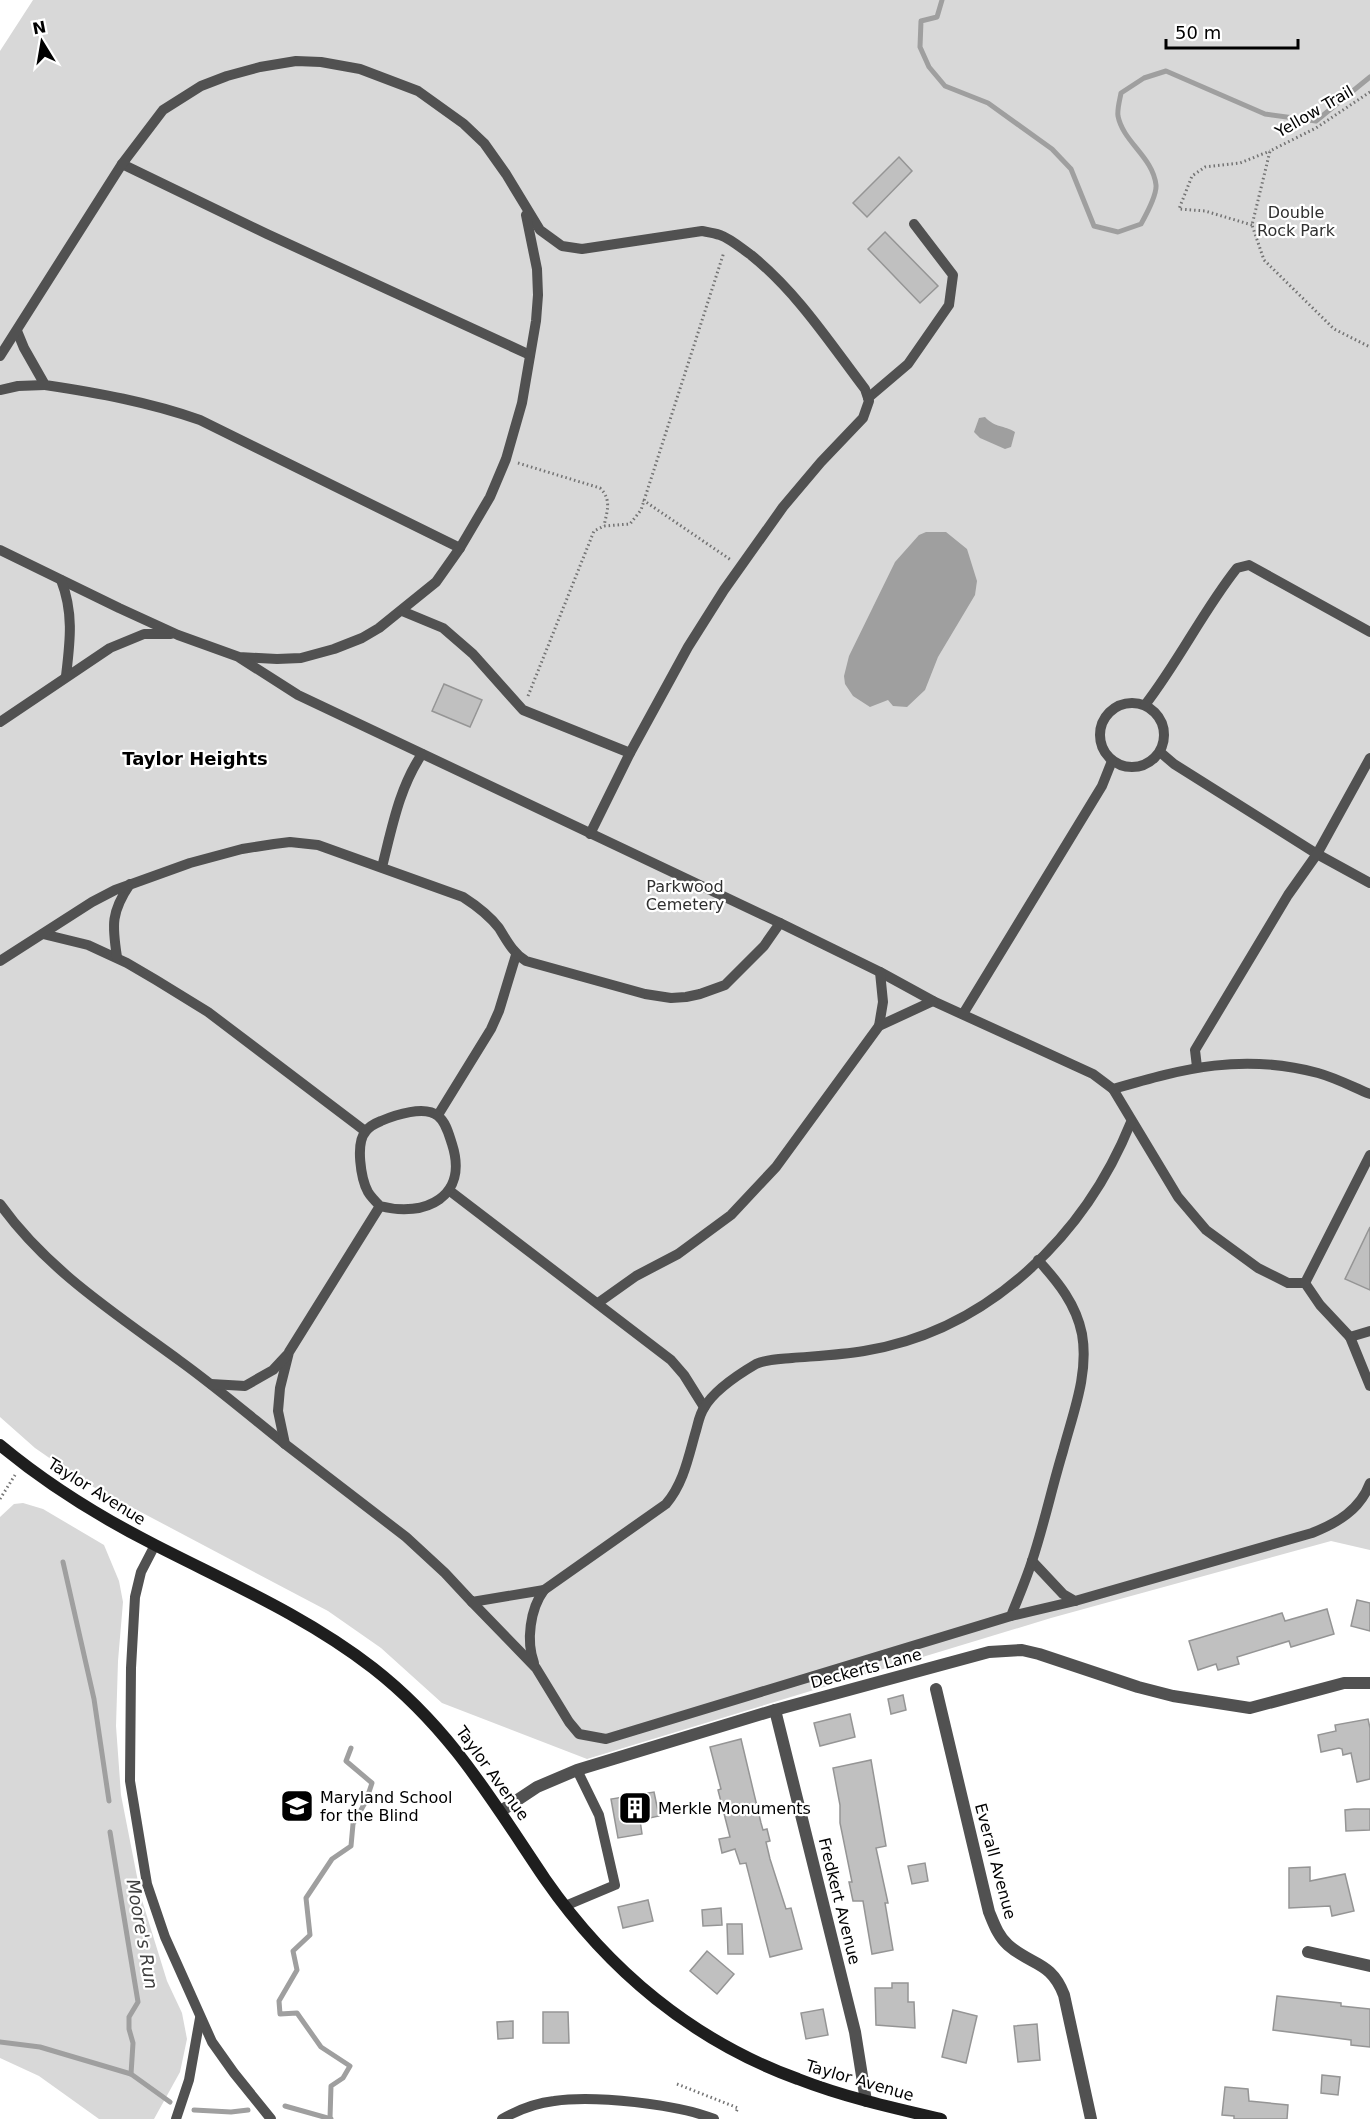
<svg xmlns="http://www.w3.org/2000/svg" width="1370" height="2119" font-family="'DejaVu Sans',sans-serif">
<style>
.green{fill:#d8d8d8}
.water{fill:#9f9f9f}
.lines{fill:none;stroke-linecap:round;stroke-linejoin:round}
.stream{stroke:#9f9f9f;stroke-width:5}
.building{fill:#c0c0c0;stroke:#959595;stroke-width:1.5}
.path{stroke:#737373;stroke-width:3;stroke-dasharray:1.5 3;stroke-linecap:butt}
.lane{stroke:#515151;stroke-width:10}
.street{stroke:#515151;stroke-width:12}
.secondary{stroke:#1e1e1e;stroke-width:12}
.labels{text-anchor:middle;stroke-width:4.5;stroke-linejoin:round;paint-order:stroke}
.street-label{font-size:16px;fill:#000;stroke:#fff}
.park-label{font-size:16px;fill:#2f2f2f;stroke:#fff}
.poi-label{font-size:16px;fill:#000;stroke:#fff;text-anchor:start}
.neighbourhood-label{font-size:18px;font-weight:bold;fill:#000;stroke:#fff}
.water-label{font-size:18px;font-style:italic;fill:#404040;stroke:#fff}
</style>
<rect width="100%" height="100%" fill="#fff"/>
<!-- green -->
<g class="green">
<path d="M33,0H1370V1550L1331,1541L1051,1618L587,1759L442,1703L381,1648L328,1611L84,1482L35,1448L0,1417V51Z"/>
<path d="M23,1503L43,1509L104,1545L119,1581L123,1602L118,1661L116,1726L121,1795L141,1897L167,1981L182,2013L187,2039L180,2072L154,2119H99L39,2076L0,2058V1517L14,1504Z"/>
</g>
<!-- water -->
<g class="water">
<path d="M985,417C995,428 1004,425 1015,432L1011,447L1005,449L980,438L974,432L979,418Z"/>
<path d="M926,532H946L967,549L977,581L975,595L938,657L925,690L907,707L893,706L888,700L870,707L853,696L845,684L844,676L849,656L895,562L919,535Z"/>
</g>
<g class="lines">
<!-- stream -->
<g class="stream">
<path d="M942,0L937,17L921,21L920,47L929,67L945,86L988,103L1052,149L1071,169L1094,226L1118,232L1141,224C1146,215 1157,195 1156,185C1153,157 1123,142 1118,116C1117,109 1120,99 1121,93L1144,78L1166,71L1265,114L1316,121L1370,77"/>
<path d="M63,1562L94,1699L109,1801"/>
<path d="M110,1832L138,2002L129,2017V2029L133,2043L131,2074"/>
<path d="M0,2042L40,2047L131,2074L170,2102"/>
<path d="M285,2106L331,2119"/>
<path d="M194,2110L231,2112L248,2110"/>
<path d="M330,2118L331,2086L343,2078L350,2066L321,2047L297,2013L280,2014L279,2001L297,1970L293,1951L310,1935L306,1898L332,1859L351,1846L353,1824L366,1801L372,1783L346,1761L351,1748"/>
</g>
</g>
<!-- building -->
<g class="building">
<path d="M899,157L912,171L867,217L853,203Z"/>
<path d="M885,232L938,286L920,303L868,249Z"/>
<path d="M444,684L482,700L470,727L432,711Z"/>
<path d="M1370,1227V1290L1345,1279Z"/>
<path d="M1357,1600L1370,1603V1631L1351,1626Z"/>
<path d="M1327,1609L1334,1634L1291,1647L1289,1641L1237,1657L1239,1664L1218,1670L1216,1664L1198,1670L1189,1641L1282,1613L1285,1621Z"/>
<path d="M903,1695L906,1710L891,1714L888,1699Z"/>
<path d="M850,1714L855,1737L820,1746L814,1723Z"/>
<path d="M1368,1719L1370,1728V1779L1357,1782L1351,1753L1343,1755L1342,1749L1339,1748L1321,1752L1318,1735L1336,1731L1335,1725Z"/>
<path d="M741,1739L761,1823L763,1830L767,1829L770,1841L766,1842L770,1859L786,1909L791,1908L802,1949L770,1957L746,1863L740,1864L735,1849L722,1853L719,1839L730,1837L718,1790L721,1789L710,1747Z"/>
<path d="M871,1760L886,1846L876,1848L888,1903H885L893,1950L872,1954L863,1901H853L849,1882H852L840,1823V1805L833,1768Z"/>
<path d="M654,1792L659,1816L640,1820L642,1834L618,1838L611,1799Z"/>
<path d="M1354,1809H1370V1830L1346,1831L1345,1810Z"/>
<path d="M925,1863L928,1881L912,1884L908,1866Z"/>
<path d="M1310,1867V1881L1345,1874L1354,1911L1332,1916L1330,1906L1289,1908V1868Z"/>
<path d="M648,1900L653,1921L623,1928L618,1907Z"/>
<path d="M721,1908L722,1925L703,1926L702,1910Z"/>
<path d="M727,1924H742L743,1954H728Z"/>
<path d="M707,1951L734,1974L717,1994L690,1971Z"/>
<path d="M892,1983H908V2002H914L915,2028L876,2025L875,1988H892Z"/>
<path d="M1277,1996L1341,2003V2006L1370,2009V2047L1351,2045V2040L1273,2030Z"/>
<path d="M823,2009L828,2035L806,2039L801,2013Z"/>
<path d="M953,2010L977,2016L966,2063L942,2057Z"/>
<path d="M543,2012H568L569,2043H543Z"/>
<path d="M513,2021V2038L498,2039L497,2022Z"/>
<path d="M1037,2024L1040,2060L1018,2062L1014,2026Z"/>
<path d="M1322,2075L1340,2077L1338,2095L1321,2093Z"/>
<path d="M1225,2087L1248,2089L1249,2101L1288,2105L1287,2119H1234V2116L1222,2115Z"/>
</g>
<g class="lines">
<!-- path -->
<g class="path">
<path d="M1370,92L1316,128L1270,151L1252,225L1264,260L1334,329L1370,347"/>
<path d="M1252,225L1205,211L1179,209L1192,176L1205,167L1240,163L1270,151"/>
<path d="M518,463L600,488C612,500 607,511 604,526"/>
<path d="M643,500L731,560"/>
<path d="M528,696L594,531L604,526L630,524L641,510L724,252"/>
<path d="M0,1499L15,1475"/>
<path d="M677,2084L738,2108L736,2112"/>
</g>
<!-- lane -->
<g class="lane">
<path d="M122,164L267,234L530,355"/>
<path d="M17,331L24,348L45,385C98,393 149,402 200,420L460,548"/>
<path d="M0,356L122,164L163,110L201,86L227,76L260,67L296,61L321,62L360,69L418,91L464,124L484,143L506,174L540,230L562,246L582,249L702,231C707,232 714,233 720,235C731,239 741,248 751,255C797,292 830,343 865,389L869,401L863,418L821,462L783,507L724,590L688,647L630,753L590,834"/>
<path d="M0,390L18,386L45,385"/>
<path d="M868,398L908,364L949,305L953,275L914,224"/>
<path d="M0,550L119,608L178,635L239,657L277,659L301,658L334,649L362,638L379,628L436,582L460,548L490,497L506,459L522,403L536,321L538,295L537,269L526,215"/>
<path d="M61,580C74,613 70,642 66,676"/>
<path d="M402,611L443,628L473,654L523,710L630,753"/>
<path d="M240,658L298,695L780,923"/>
<circle cx="1132" cy="735" r="32"/>
<path d="M1145,705C1179,661 1203,611 1237,568L1249,565L1370,632"/>
<path d="M0,722L110,648L144,634H171"/>
<path d="M1160,752L1174,764L1317,854L1370,883"/>
<path d="M382,867C392,828 399,788 422,754"/>
<path d="M43,934L88,945L127,963L156,980L208,1012L365,1131"/>
<path d="M117,957C112,925 111,912 130,884"/>
<path d="M0,961L92,902L115,890L190,863L242,849L274,844L290,842L318,845L463,897C477,906 489,915 499,928C507,941 513,953 526,961L645,994L671,998L686,997L700,994L725,985L764,946L780,923L880,972L933,1001L1093,1074L1113,1089C1185,1068 1243,1053 1318,1073C1336,1078 1353,1087 1370,1094"/>
<path d="M963,1014L1102,786L1112,761"/>
<path d="M879,1026L883,1002L880,972"/>
<path d="M1197,1067L1195,1050L1288,895L1317,854L1370,758"/>
<path d="M1113,1089L1178,1197L1206,1230L1258,1268L1288,1283H1305L1320,1305L1350,1337L1370,1331"/>
<path d="M438,1115L491,1029L499,1011L516,955"/>
<path d="M450,1191L671,1360L684,1375L704,1407"/>
<path d="M0,1204C47,1270 116,1314 180,1361C216,1387 250,1416 285,1444"/>
<path d="M380,1206C376,1202 371,1197 368,1192C361,1179 355,1143 366,1131C369,1127 376,1123 381,1121C395,1115 425,1105 438,1116C446,1122 449,1135 452,1144C469,1197 425,1218 380,1206L289,1352L280,1388L278,1411L285,1444L406,1537L445,1573L472,1602L544,1590L666,1504C683,1484 688,1459 695,1434C698,1425 699,1415 704,1408C714,1390 739,1374 756,1364C766,1359 781,1359 792,1358C816,1356 840,1355 864,1351C988,1331 1085,1236 1131,1122"/>
<path d="M1305,1283L1370,1155"/>
<path d="M598,1303L636,1276L678,1254L731,1215L776,1167L879,1026L933,1001"/>
<path d="M1350,1337L1370,1386"/>
<path d="M211,1384L245,1386L273,1370L287,1355"/>
<path d="M155,1545L141,1572L135,1597L131,1668L130,1781L147,1884L165,1937L212,2042L234,2073L271,2119"/>
<path d="M1032,1561L1063,1594L1075,1601L1312,1533C1337,1523 1360,1510 1370,1483"/>
<path d="M472,1602L536,1668L569,1722L579,1734L606,1739L1011,1616C1018,1598 1026,1580 1032,1561C1044,1525 1052,1487 1063,1451C1073,1413 1089,1374 1082,1334C1076,1304 1058,1282 1038,1260"/>
<path d="M1011,1616L1075,1601"/>
<path d="M534,1663C526,1641 530,1609 544,1590"/>
<path d="M565,1906L615,1885L599,1815L577,1770"/>
<path d="M176,2119L189,2080L200,2018"/>
<path d="M502,2119C518,2110 536,2103 554,2101C594,2095 677,2104 714,2119"/>
</g>
<!-- street -->
<g class="street">
<path d="M936,1689L989,1912C994,1924 998,1936 1008,1945C1032,1966 1051,1961 1064,1995L1091,2119"/>
<path d="M775,1710L855,2032L866,2101"/>
<path d="M501,1811L537,1787L577,1770L775,1710L989,1652L1022,1650L1039,1654L1138,1687L1173,1696L1250,1708L1344,1683H1370"/>
<path d="M1308,1952L1370,1966"/>
</g>
<!-- secondary -->
<path class="secondary" d="M0,1445C48,1485 100,1517 155,1545C229,1583 306,1616 373,1668C451,1729 491,1799 545,1879C608,1970 693,2041 798,2079C844,2097 893,2108 941,2119"/>
</g>
<!-- icons -->
<defs>
<symbol id="school-square" viewBox="-11 -11 22 22"><rect x="-9" y="-9" width="18" height="18" rx="4" fill="#000" stroke="#fff"/><path d="M0-5L7-2L0 1L-7-2ZM-4 1L0 2.5L4 1V4Q0 6-4 4Z" fill="#fff"/></symbol>
<symbol id="building-square" viewBox="-11 -11 22 22"><rect x="-9" y="-9" width="18" height="18" rx="4" fill="#000" stroke="#fff"/><path d="M-4-6H4V6H1V3H-1V6H-4ZM-2.5-4.3h1.7v1.8h-1.7ZM.8-4.3h1.7v1.8H.8ZM-2.5-1h1.7V.8h-1.7ZM.8-1h1.7V.8H.8Z" fill="#fff"/></symbol>
</defs>
<g fill-rule="evenodd">
<use href="#school-square" x="278" y="1787" width="38" height="38"/>
<use href="#building-square" x="616" y="1789" width="38" height="38"/>
</g>
<g class="labels">
<!-- street labels -->
<g class="street-label">
<text transform="translate(1314 111) rotate(-30)" y="6">Yellow Trail</text>
<text transform="translate(97 1491) rotate(32)" y="6">Taylor Avenue</text>
<text transform="translate(866 1668) rotate(-15)" y="6">Deckerts Lane</text>
<text transform="translate(493 1773) rotate(54)" y="6">Taylor Avenue</text>
<text transform="translate(996 1861) rotate(75)" y="6">Everall Avenue</text>
<text transform="translate(840 1901) rotate(76)" y="6">Fredkert Avenue</text>
<text transform="translate(860 2080) rotate(16)" y="6">Taylor Avenue</text>
</g>
<!-- park labels -->
<g class="park-label">
<text x="1296" y="218">Double<tspan x="1296" dy="18">Rock Park</tspan></text>
<text x="685" y="892">Parkwood<tspan x="685" dy="18">Cemetery</tspan></text>
</g>
<!-- poi labels -->
<g class="poi-label">
<text x="320" y="1803">Maryland School<tspan x="320" dy="18">for the Blind</tspan></text>
<text x="658" y="1814">Merkle Monuments</text>
</g>
<!-- neighbourhood labels -->
<g class="neighbourhood-label">
<text x="195" y="765">Taylor Heights</text>
</g>
<!-- water labels -->
<g class="water-label">
<text transform="translate(142 1934) rotate(80)" y="6">Moore's Run</text>
</g>
</g>
<!-- north arrow -->
<g transform="translate(42 42) rotate(349)" stroke="#ffffff" stroke-width="4.5" paint-order="stroke">
<path d="M0-4.5L10 22L0 15L-10 22Z" fill="#000000"/>
<text y="-9" font-size="16" font-weight="bold" text-anchor="middle" fill="#000000">N</text>
</g>
<!-- scale -->
<path d="M1166 39v9h132v-9" fill="none" stroke="#000000" stroke-width="3"/>
<text x="1175" y="39" font-size="18" fill="#000000" stroke="#ffffff" stroke-width="4.5" paint-order="stroke">50 m</text>
</svg>
